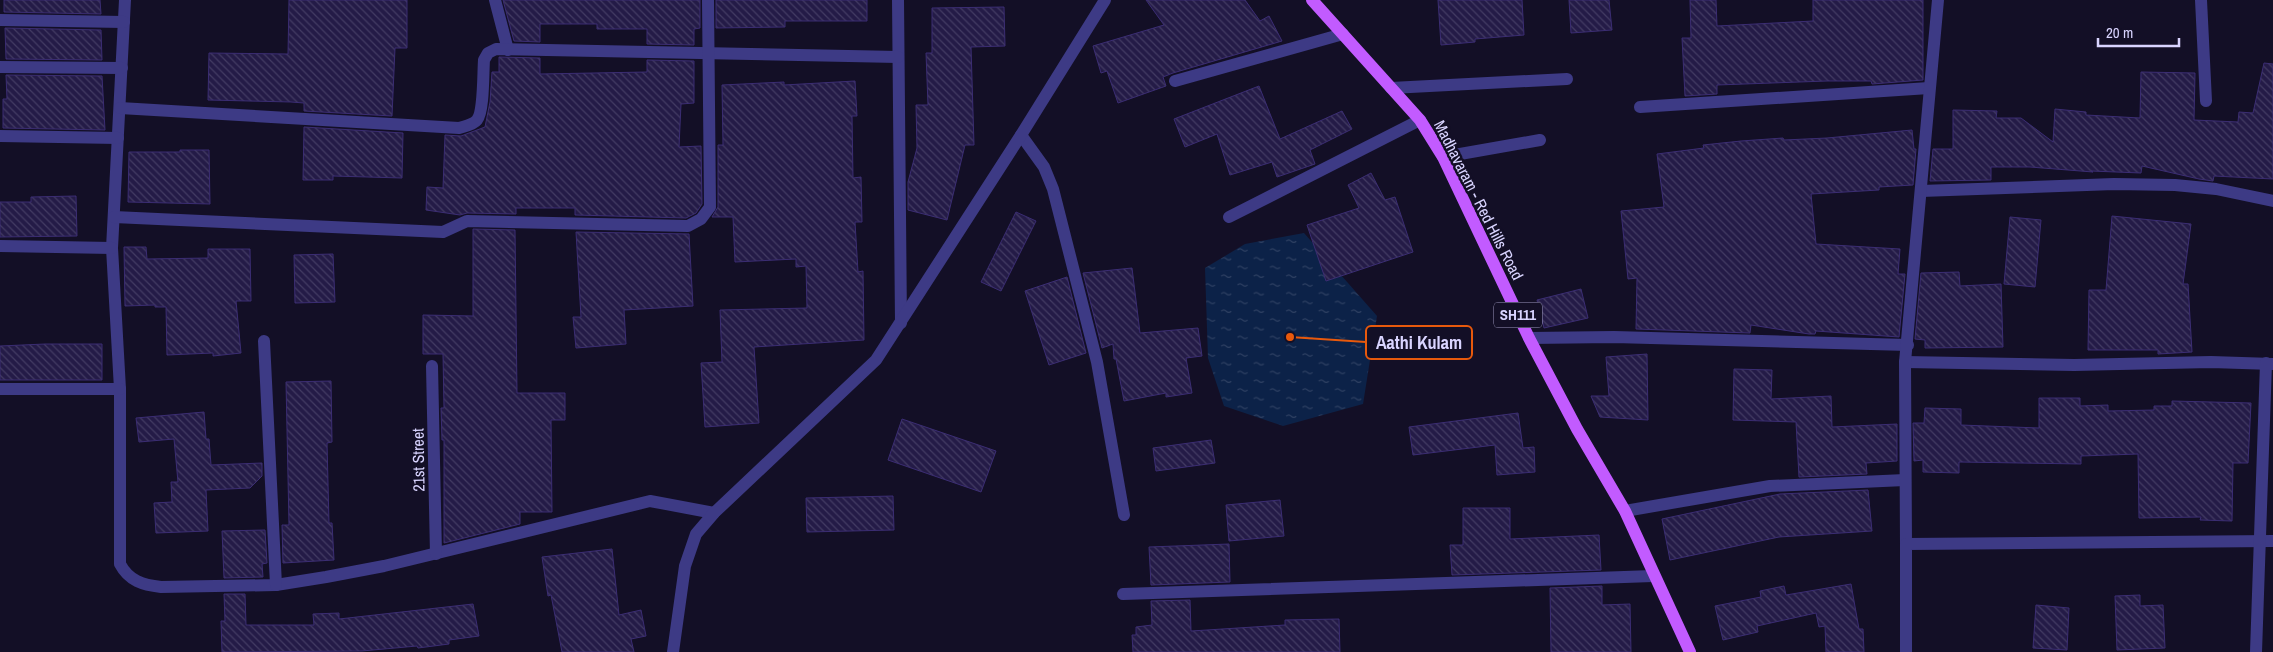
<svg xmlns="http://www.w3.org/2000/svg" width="2273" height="652" font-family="'Archivo Narrow',sans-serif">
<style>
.water{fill:url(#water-ripples)}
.building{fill:url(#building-back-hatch);stroke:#3b2d73}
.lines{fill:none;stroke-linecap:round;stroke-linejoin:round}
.minor{stroke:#3d3a85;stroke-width:12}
.tertiary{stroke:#3d3a85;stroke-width:12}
.primary{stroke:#c25bff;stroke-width:12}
.labels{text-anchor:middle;stroke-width:5;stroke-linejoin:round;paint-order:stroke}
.shield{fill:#130f26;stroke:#9e99be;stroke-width:1}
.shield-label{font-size:15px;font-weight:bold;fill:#d9d4ff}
.street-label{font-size:16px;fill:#d9d4ff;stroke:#130f26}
.leader{fill:none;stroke:#e8590c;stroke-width:2}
.callout-dot{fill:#e8590c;stroke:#130f26;stroke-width:2}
.callout{fill:#130f26;stroke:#e8590c;stroke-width:2}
.callout-label{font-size:18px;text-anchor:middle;font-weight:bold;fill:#d9d4ff}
</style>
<defs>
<pattern id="water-ripples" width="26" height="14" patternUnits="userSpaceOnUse" patternTransform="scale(1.25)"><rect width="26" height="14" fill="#0c2248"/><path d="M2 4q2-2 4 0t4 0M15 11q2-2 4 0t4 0" fill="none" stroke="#2f4163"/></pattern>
<pattern id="building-back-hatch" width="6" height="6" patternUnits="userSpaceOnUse" patternTransform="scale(1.25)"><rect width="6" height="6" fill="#241b47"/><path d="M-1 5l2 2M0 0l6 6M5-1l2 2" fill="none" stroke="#433b63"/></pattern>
</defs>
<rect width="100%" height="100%" fill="#130f26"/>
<!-- water -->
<path class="water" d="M1304,233L1377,316L1363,404L1283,426L1224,406L1208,358L1205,268L1245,244Z"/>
<!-- building -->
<g class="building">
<path d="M4,0H100L101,14L4,12Z"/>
<path d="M289,0H407V48H395L392,116L304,111V103L291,102L208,100L209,53L288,54Z"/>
<path d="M503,0H700V28L694,29V45L647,44V29H597V24H540V42L514,41Z"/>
<path d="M716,0H867V21H785V27L716,28Z"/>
<path d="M1146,0H1245L1260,21L1269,16L1282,41L1173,73L1163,77L1166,86L1118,103L1107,71L1101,73L1093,46L1164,25Z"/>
<path d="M1438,0H1522L1524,35L1475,39V42L1441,45Z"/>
<path d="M1569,0H1609L1612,30L1571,33Z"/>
<path d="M1690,0H1716L1717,26L1813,21V0H1923V80L1872,84L1871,81H1827L1717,85V94L1685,96L1682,38H1691Z"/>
<path d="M1004,7L1005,46L971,47L974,145H965L947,220L908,210V182L917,148L916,105H928L926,53H932V8Z"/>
<path d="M5,28L101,30L102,60L6,59Z"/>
<path d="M499,57L540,58V74L647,72V60L694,61V103L681,104L679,147L701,146L702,204L696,213L686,218L575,215V208H516V214L467,213L460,215L426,210L427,187L443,188L445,135L461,136L485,127L490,102L492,72H499Z"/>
<path d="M2264,63L2273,64V179L2214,176L2213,181L2199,179L2142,166L2141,173L2091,171L2093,172L2030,167H1991V180L1930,181L1933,149H1953V110L1997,111L1996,118H2021L2053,142L2055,109L2086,112V115L2140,118L2141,72L2195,73L2194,120L2238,122L2239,112L2253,113Z"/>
<path d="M6,75L102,76L105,130L3,128V99H7Z"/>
<path d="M855,81L857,116H852L853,178L861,177L862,222H855L858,272L863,271L864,340L754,347L759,423L705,427L701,363L722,362L720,310L807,308L806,266L796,267V259L735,262L733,217H712L718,207V145H723L722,85L784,82V85Z"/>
<path d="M1259,86L1280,139L1342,111L1352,129L1310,150L1315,164L1277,177L1272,162L1230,175L1217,134L1185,147L1174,119Z"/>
<path d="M304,127L403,133L402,178L333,176V180H303Z"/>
<path d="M1912,130L1914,149H1916L1913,185L1879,187V190L1811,194L1816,244L1900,249L1898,274H1905L1899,337L1816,331L1815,334H1809L1751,325L1750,333L1636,329L1637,278L1628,279L1621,211L1664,207L1657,154L1704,148L1703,145L1741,141L1783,138L1784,140L1827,138Z"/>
<path d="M180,150H209L210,204L128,202L129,152H180Z"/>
<path d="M1371,173L1385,200L1395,197L1413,252L1326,281L1307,225L1359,208L1348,185Z"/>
<path d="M76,196L77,236L0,237V202H31V197Z"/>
<path d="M1016,212L1036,221L1001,291L981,282Z"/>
<path d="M2112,216L2191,224L2183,284H2188L2192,352L2158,354V350H2088L2089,290H2106Z"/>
<path d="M2010,217L2041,220L2035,287L2004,284Z"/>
<path d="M473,229L515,230L517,393H565V420H551L552,512H520V524L444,543V440H442L441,408H444L443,354H423V315L473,316Z"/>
<path d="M576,232L689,234L693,306L624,310L626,344L576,348L573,317H581Z"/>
<path d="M124,247H146L147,259L208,258V249H250L251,301H236L241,353L213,356V353L167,355L166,307H155V305L125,306Z"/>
<path d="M333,254L335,302L295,303L294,255Z"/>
<path d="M1132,268L1140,333L1198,328L1202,356L1186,358L1192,393L1166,397V393L1124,401L1116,359H1114L1113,344L1102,348L1083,273Z"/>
<path d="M1959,272L1960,286L2001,284L2003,347L1925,348V340L1915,339L1921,273Z"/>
<path d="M1067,277L1086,353L1049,365L1025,291Z"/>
<path d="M1581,289L1588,318L1544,328L1537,300Z"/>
<path d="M45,344H102V380H0V346Z"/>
<path d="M1647,354L1648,420L1600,417L1591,396H1609L1606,357Z"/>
<path d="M1734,369L1772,370L1771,399L1831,396L1832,427L1897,424V461L1866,463L1867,474L1799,477L1796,422L1733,420Z"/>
<path d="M331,381L332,442L327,443L329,523H332L334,560L283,563L282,525H289L286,382Z"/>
<path d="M2039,398H2080V406L2108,405V411L2154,410V406H2172V401L2251,403L2248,463H2233L2232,521L2200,520L2201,517L2139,518L2138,454L2081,456V464L1959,462V473L1923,472V460L1914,461L1913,423H1924L1925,408L1961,409V425L2039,428Z"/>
<path d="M204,412L206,439H209L211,465L262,463V476L250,488L206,490L208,531L156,533L154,503L172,502L171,482H178L174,439L139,442L136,418Z"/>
<path d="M1518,413L1523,448L1534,447L1535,472L1497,475L1495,445L1413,455L1409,427Z"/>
<path d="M902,419L996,451L981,492L888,460Z"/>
<path d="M1211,440L1215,463L1156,471L1153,448Z"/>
<path d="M1868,490L1872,531L1779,537L1670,560L1662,519L1780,494Z"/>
<path d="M893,496L894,530L807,532L806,498Z"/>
<path d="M1280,500L1284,536L1229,541L1226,505Z"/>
<path d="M1463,508H1510V539L1599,535L1601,570L1452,575L1450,545H1463Z"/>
<path d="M265,530L267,563L262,564L263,577L224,578L222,531Z"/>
<path d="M1229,544L1230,582L1151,585L1149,547Z"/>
<path d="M612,549L619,615L641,610L646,636L631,639L634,652H562L551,595L548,596L542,557Z"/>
<path d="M1851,584L1859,629H1863L1864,652H1826L1825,626L1819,627L1816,613L1757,626L1758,632L1723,640L1715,606L1761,597L1760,591L1784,586L1786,595Z"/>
<path d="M1602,586V605L1630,604L1631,652H1551L1550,588Z"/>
<path d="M224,594H245L246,625H314L313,614L339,613V619L473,604L479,636L449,640V644L418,648L417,646L362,651L222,652L221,621H225Z"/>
<path d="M2140,595V606L2163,605L2165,648L2117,650L2115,596Z"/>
<path d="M1190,600L1191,631L1285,625V620L1339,619L1340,652H1133L1132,635H1136V627L1152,625L1151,601Z"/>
<path d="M2036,605L2069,608L2067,650L2033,648Z"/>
</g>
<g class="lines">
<!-- minor -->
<g class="minor">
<path d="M125,0L112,248L120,389V564C129,581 143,585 161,587L276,585L326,577L384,566L650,501L714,513"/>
<path d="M495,0L508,50"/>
<path d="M898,0L901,323"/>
<path d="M2201,0L2206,101"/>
<path d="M0,20L124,22"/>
<path d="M0,67L122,68"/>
<path d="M1175,81L1343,34"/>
<path d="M1391,88L1567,79"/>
<path d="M1640,107L1929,88"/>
<path d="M120,108L459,128C465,126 473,125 477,120C484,112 483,72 484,60L488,53L496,49L898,57"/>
<path d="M1021,135L1044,167L1053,189L1097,362L1124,515"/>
<path d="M0,136L118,138"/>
<path d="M1443,157L1540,140"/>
<path d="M1921,191L2114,184L2175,185L2216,189L2273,201"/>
<path d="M114,217L443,232L467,221L688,226L701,219L710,207L708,0"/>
<path d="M1229,217L1420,120"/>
<path d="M0,246L112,248"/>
<path d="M1529,338L1614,337L1908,345"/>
<path d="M264,341L276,585"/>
<path d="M1905,362L2074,365L2211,362L2273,364"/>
<path d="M432,366L436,554"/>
<path d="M0,389H120"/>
<path d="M1625,511L1770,486L1905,480"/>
<path d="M1906,544L1905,362L1938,0"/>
<path d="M1123,594L1653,576"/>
<path d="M1906,652V544L2273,541"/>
<path d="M2256,652L2266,363"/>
</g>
<!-- tertiary -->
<path class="tertiary" d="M673,652L685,566L696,534L714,513L876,360L1021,135L1105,0"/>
<!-- primary -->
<path class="primary" d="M1312,0L1420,120L1443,157L1529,338L1577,429L1625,511L1690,652"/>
</g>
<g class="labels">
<!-- shield labels -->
<rect class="shield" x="1494" y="302.5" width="48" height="25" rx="4"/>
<g class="shield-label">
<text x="1518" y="320">SH111</text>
</g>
<!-- street labels -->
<g class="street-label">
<text transform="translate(1479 200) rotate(63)" y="6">Madhavaram - Red Hills Road</text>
<text transform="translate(418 460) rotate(-91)" y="6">21st Street</text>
</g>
</g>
<!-- callouts -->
<path class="leader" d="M1290 337L1366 342"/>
<circle class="callout-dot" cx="1290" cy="337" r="5"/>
<rect class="callout" x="1366" y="326" width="106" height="33" rx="5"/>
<g class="callout-label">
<text x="1419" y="349">Aathi Kulam</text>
</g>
<!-- scale -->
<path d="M2098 38v8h81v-8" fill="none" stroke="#d9d4ff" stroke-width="2.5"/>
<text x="2106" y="38" font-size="15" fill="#d9d4ff" stroke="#130f26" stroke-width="4" paint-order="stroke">20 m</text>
</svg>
